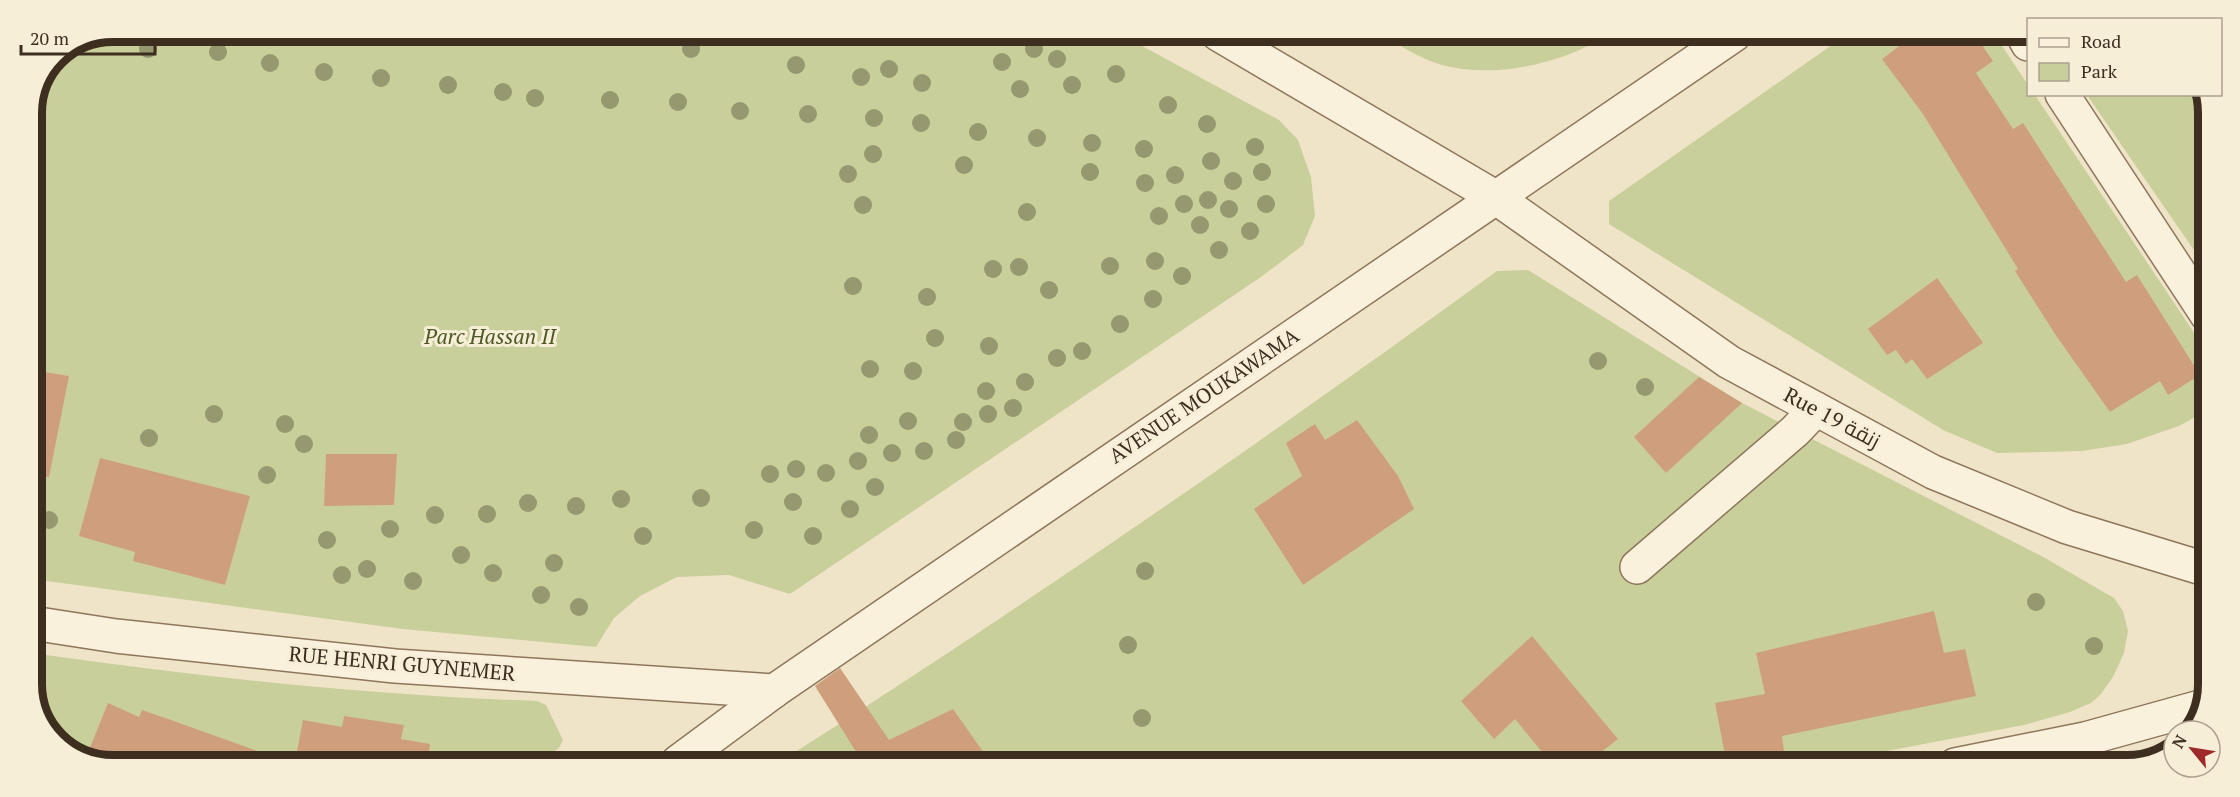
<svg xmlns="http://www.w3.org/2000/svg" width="2240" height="797" font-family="'PT Serif',Cairo,serif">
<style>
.green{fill:#c9cf9b}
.building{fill:#cf9f7d}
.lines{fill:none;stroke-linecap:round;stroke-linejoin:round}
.minor-casing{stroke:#8d765c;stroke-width:36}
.minor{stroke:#faf1dc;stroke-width:33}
.tree{fill:#96986f}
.labels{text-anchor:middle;stroke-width:6;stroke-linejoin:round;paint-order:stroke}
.park-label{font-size:21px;font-style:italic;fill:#4d5a26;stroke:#f7eed8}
.street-label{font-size:21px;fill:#3d2e20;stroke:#f7eed8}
.rim{fill:none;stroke:#3d2e20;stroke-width:8}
</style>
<rect width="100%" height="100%" fill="#f0e4c8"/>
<!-- green -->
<g class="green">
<path d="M113,32H367L476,37L505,32L1120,34L1279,120L1298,140L1311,177L1315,216L1303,245L1261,277L790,594L729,575L677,577L640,596L614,618L596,647L403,629L32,579V108L56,55Z"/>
<path d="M1380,34L1606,35C1565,64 1492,79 1442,65C1421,59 1399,45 1380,34Z"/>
<path d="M1846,35H1995L2028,85V94L2035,95L2207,352L2206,411L2179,426L2127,444L2082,451L1997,453L1943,430L1609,224V201Z"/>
<path d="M2087,95H2203L2208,108L2207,269Z"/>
<path d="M1528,270L1742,403L2045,558L2114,598L2123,611L2128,631L2124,653L2113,677L2101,694L2091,703L2070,712L2024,725L1813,765L778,763C1023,607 1262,442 1497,271Z"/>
<path d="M32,653C199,677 368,695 537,701L546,705L563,740L559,748L538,762L87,761L49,734L32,689Z"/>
</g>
<!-- building -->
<g class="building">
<path d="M1914,35H1975L1993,61L1976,73L2013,129L2023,123L2126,282L2137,275L2200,375L2168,395L2160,381L2110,412L2055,334L2015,271L2018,269L1923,114L1882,59Z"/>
<path d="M1937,278L1983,343L1927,379L1912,359L1906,364L1896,350L1887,355L1868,329Z"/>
<path d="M32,370L69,376L49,477L32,476Z"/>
<path d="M1699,377L1742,403L1666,473L1634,437Z"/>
<path d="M1357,420L1398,476L1414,509L1303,585L1254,509L1302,476L1286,443L1315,424L1325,440Z"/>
<path d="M326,454H397L394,505L324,506Z"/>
<path d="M100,458L250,496L225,585L133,561L135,552L79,536Z"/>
<path d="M1934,611L1944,653L1965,649L1976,696L1782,736L1785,759L1758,765H1727L1715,703L1765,694L1756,653Z"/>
<path d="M1532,636L1618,739L1586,764H1552L1515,719L1494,739L1461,701Z"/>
<path d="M840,668L889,740L953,709L991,763H840L858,755L815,686Z"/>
<path d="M108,703L139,717L142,710L171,720L274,757L273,762L87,761L85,760Z"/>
<path d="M344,716L404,725L401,739L430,744L428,762H295L303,720L342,727Z"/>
</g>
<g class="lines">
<defs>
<g id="minor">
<path d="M1218,34L1495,197L1729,362L1933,472L2067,527L2205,569"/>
<path d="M2023,35L2028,44"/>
<path d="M2062,94L2207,315"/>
<path d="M1637,567L1795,431L1816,409"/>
<path d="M32,623L116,636L395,666L774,691"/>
<path d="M678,762L774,691L1734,35"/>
<path d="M1955,765L2085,739L2204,706"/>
</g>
</defs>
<!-- minor casing -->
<use href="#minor" class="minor-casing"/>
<!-- minor -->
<use href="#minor" class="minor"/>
</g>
<!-- trees -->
<g class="tree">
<circle cx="148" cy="49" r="9"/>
<circle cx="691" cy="49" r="9"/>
<circle cx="1034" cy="49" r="9"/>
<circle cx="218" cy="52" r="9"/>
<circle cx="1057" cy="59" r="9"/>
<circle cx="1002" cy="62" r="9"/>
<circle cx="270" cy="63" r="9"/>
<circle cx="796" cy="65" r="9"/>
<circle cx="889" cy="69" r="9"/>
<circle cx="324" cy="72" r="9"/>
<circle cx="1116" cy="74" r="9"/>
<circle cx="861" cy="77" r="9"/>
<circle cx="381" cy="78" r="9"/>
<circle cx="922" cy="83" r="9"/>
<circle cx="448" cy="85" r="9"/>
<circle cx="1072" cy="85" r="9"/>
<circle cx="1020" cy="89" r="9"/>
<circle cx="503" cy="92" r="9"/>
<circle cx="535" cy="98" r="9"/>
<circle cx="610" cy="100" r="9"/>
<circle cx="678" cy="102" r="9"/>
<circle cx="1168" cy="105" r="9"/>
<circle cx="740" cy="111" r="9"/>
<circle cx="808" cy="114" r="9"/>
<circle cx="874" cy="118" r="9"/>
<circle cx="921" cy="123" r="9"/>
<circle cx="1207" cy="124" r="9"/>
<circle cx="978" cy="132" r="9"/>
<circle cx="1037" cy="138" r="9"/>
<circle cx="1092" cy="143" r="9"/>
<circle cx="1255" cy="147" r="9"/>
<circle cx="1144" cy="149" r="9"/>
<circle cx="873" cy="154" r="9"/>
<circle cx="1211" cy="161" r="9"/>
<circle cx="964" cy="165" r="9"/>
<circle cx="1090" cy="172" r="9"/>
<circle cx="1262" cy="172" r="9"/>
<circle cx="848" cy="174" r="9"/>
<circle cx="1175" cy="175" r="9"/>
<circle cx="1233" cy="181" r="9"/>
<circle cx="1145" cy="183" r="9"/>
<circle cx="1208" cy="200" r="9"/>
<circle cx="1184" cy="204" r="9"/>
<circle cx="1266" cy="204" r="9"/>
<circle cx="863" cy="205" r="9"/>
<circle cx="1229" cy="209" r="9"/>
<circle cx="1027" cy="212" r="9"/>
<circle cx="1159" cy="216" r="9"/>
<circle cx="1200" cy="225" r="9"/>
<circle cx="1250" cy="231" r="9"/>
<circle cx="1219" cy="250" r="9"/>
<circle cx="1155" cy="261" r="9"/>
<circle cx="1110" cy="266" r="9"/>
<circle cx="1019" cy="267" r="9"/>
<circle cx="993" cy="269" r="9"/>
<circle cx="1182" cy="276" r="9"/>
<circle cx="853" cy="286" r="9"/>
<circle cx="1049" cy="290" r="9"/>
<circle cx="927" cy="297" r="9"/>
<circle cx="1153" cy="299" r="9"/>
<circle cx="1120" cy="324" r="9"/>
<circle cx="935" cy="338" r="9"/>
<circle cx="989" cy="346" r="9"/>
<circle cx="1082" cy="351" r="9"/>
<circle cx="1057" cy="358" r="9"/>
<circle cx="1598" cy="361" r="9"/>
<circle cx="870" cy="369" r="9"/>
<circle cx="913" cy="371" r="9"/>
<circle cx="1025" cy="382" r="9"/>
<circle cx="1645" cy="387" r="9"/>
<circle cx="986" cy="391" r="9"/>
<circle cx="1013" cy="408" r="9"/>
<circle cx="214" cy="414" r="9"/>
<circle cx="988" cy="414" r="9"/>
<circle cx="908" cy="421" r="9"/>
<circle cx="963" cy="422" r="9"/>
<circle cx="285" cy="424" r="9"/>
<circle cx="869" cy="435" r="9"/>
<circle cx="149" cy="438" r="9"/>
<circle cx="956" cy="440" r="9"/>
<circle cx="304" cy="444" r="9"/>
<circle cx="924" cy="451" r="9"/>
<circle cx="892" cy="453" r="9"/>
<circle cx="858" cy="461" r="9"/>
<circle cx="796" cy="469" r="9"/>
<circle cx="826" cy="473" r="9"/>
<circle cx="770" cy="474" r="9"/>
<circle cx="267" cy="475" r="9"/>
<circle cx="875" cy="487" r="9"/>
<circle cx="701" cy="498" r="9"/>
<circle cx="621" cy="499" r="9"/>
<circle cx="793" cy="502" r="9"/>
<circle cx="528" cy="503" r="9"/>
<circle cx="576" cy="506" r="9"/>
<circle cx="850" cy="509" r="9"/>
<circle cx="487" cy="514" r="9"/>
<circle cx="435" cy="515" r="9"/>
<circle cx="49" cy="520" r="9"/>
<circle cx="390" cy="529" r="9"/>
<circle cx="754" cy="530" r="9"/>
<circle cx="643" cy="536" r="9"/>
<circle cx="813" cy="536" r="9"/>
<circle cx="327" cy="540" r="9"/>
<circle cx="461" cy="555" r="9"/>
<circle cx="554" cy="563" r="9"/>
<circle cx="367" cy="569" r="9"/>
<circle cx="1145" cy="571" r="9"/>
<circle cx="493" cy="573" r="9"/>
<circle cx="342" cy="575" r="9"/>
<circle cx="413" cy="581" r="9"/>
<circle cx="541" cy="595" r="9"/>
<circle cx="2036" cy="602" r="9"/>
<circle cx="579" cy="607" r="9"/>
<circle cx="1128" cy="645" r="9"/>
<circle cx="2094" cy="646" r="9"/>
<circle cx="1142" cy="718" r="9"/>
</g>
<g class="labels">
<!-- park labels -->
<g class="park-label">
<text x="490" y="344">Parc Hassan II</text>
</g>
<!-- street labels -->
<g class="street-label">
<text transform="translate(1204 396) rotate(-34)" y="7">AVENUE MOUKAWAMA</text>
<text transform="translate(1832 418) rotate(28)" y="7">Rue 19 زنقة</text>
<text transform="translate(402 664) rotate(5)" y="7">RUE HENRI GUYNEMER</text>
</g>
</g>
<!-- crop -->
<path d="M0 0H2240V797H0ZM113 42H2127A71 71 0 0 1 2198 113V684A71 71 0 0 1 2127 755H113A71 71 0 0 1 42 684V113A71 71 0 0 1 113 42Z" fill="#f7eed8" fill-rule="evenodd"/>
<path class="rim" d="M113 42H2127A71 71 0 0 1 2198 113V684A71 71 0 0 1 2127 755H113A71 71 0 0 1 42 684V113A71 71 0 0 1 113 42Z"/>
<!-- legend -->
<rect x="2027" y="18" width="195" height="78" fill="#f7eed8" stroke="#ada18e" stroke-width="1.5"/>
<rect x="2039" y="38" width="30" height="9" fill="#faf1dc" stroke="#ada18e" stroke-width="1.5"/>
<text x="2081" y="48" font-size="18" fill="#3d2e20">Road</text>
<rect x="2039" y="63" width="30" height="18" fill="#c9cf9b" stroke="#ada18e" stroke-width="1.5"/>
<text x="2081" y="78" font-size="18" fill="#3d2e20">Park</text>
<!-- north arrow -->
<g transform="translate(2192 749) rotate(300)"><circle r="28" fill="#f7eed8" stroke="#ada18e" stroke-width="1.5"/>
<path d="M0-4.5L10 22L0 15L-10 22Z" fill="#9e2a2b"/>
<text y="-9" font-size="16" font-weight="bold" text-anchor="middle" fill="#3d2e20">N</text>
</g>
<!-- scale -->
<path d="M21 45v9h134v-9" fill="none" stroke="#3d2e20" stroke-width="3"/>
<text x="30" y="45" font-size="18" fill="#3d2e20" stroke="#f7eed8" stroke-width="4.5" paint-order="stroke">20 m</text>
</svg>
